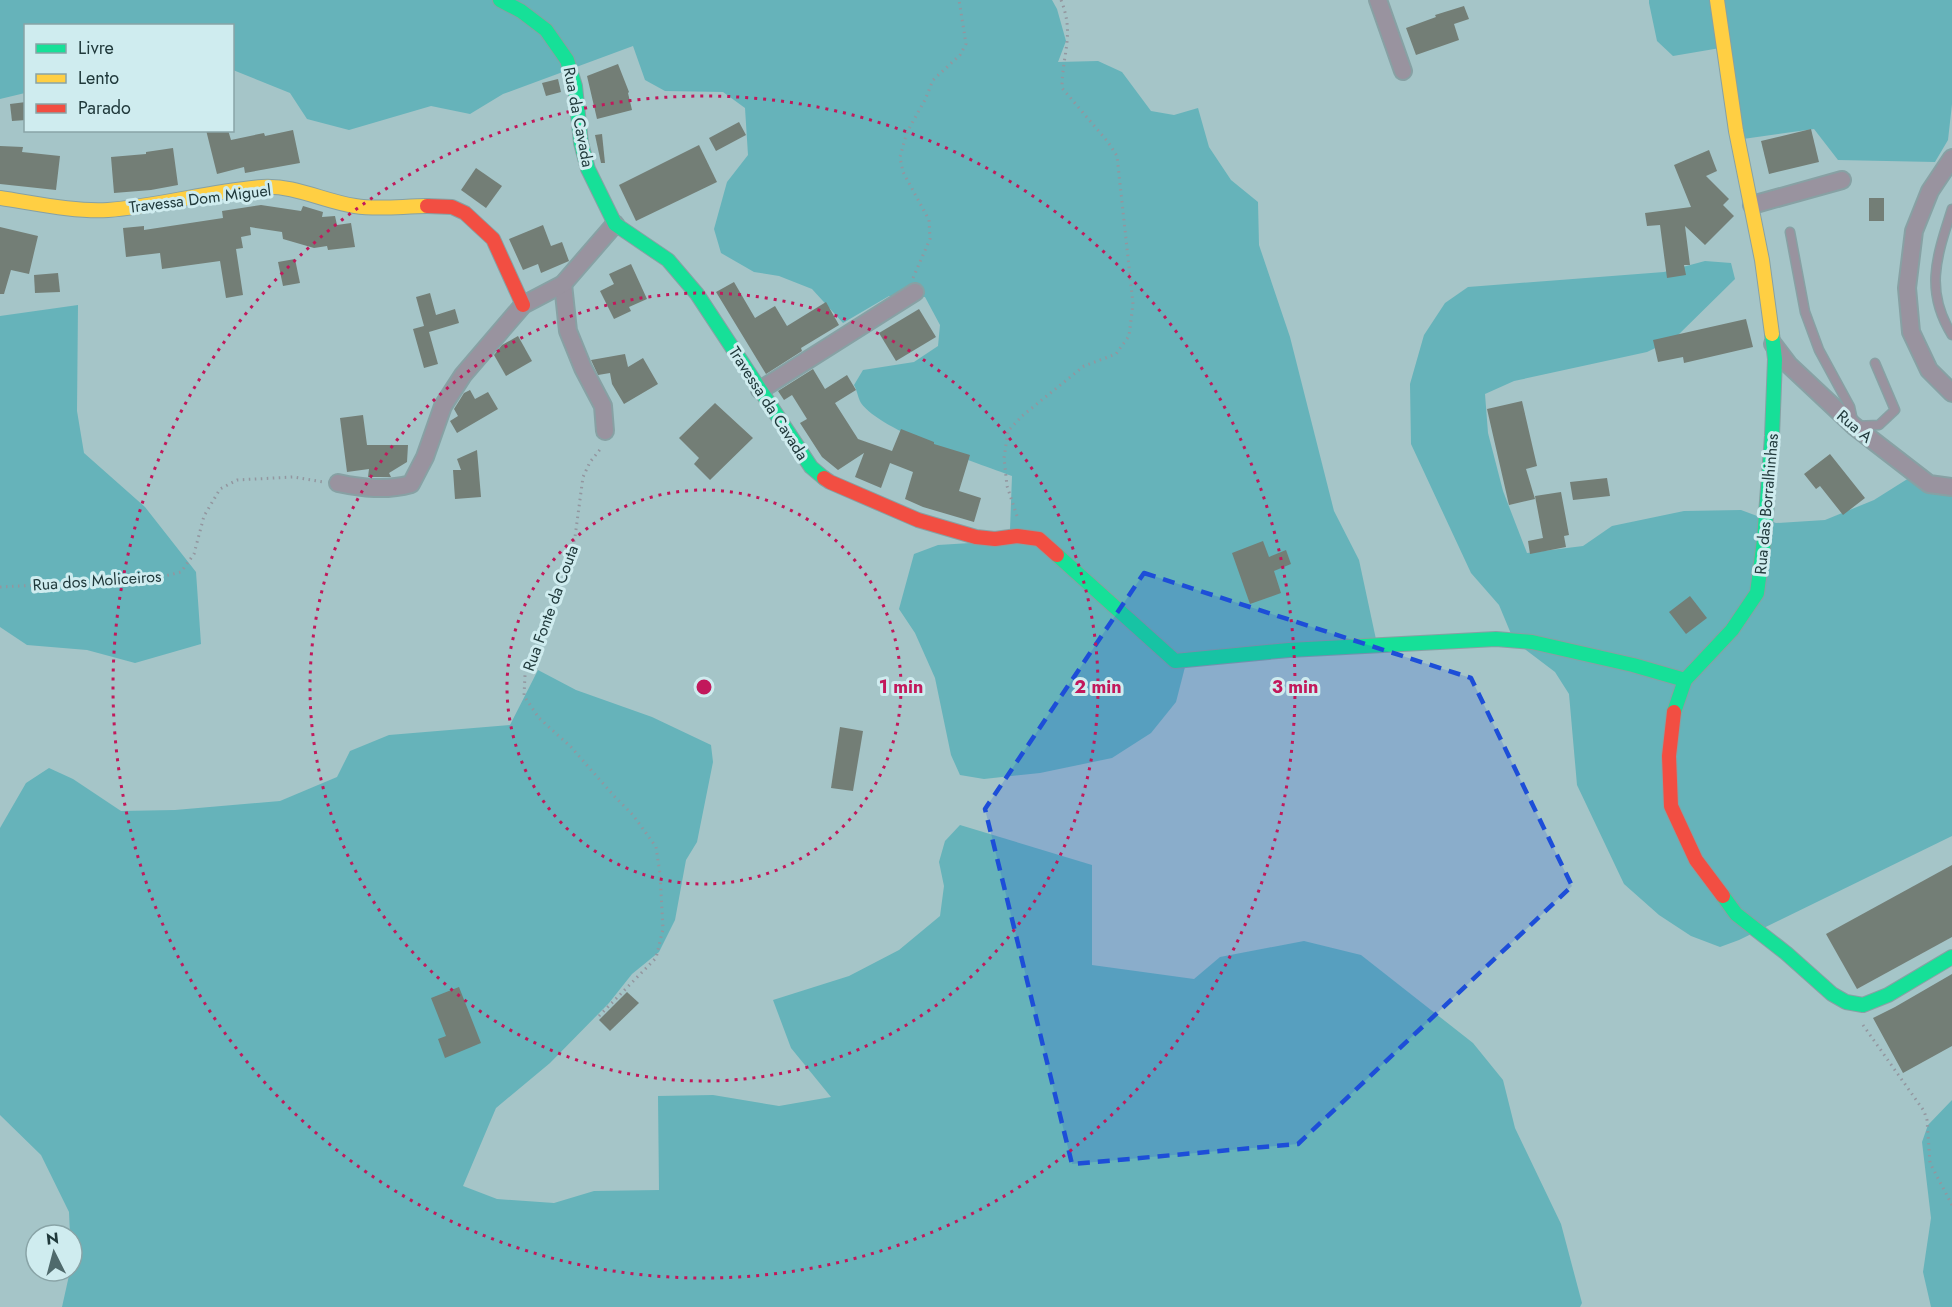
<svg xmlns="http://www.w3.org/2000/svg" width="1952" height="1307" font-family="Jost,sans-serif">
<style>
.forest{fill:#66b3ba}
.building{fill:#737e76}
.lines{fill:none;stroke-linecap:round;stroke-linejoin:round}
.lane-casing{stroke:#87a1a4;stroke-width:11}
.street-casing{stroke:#87a1a4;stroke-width:20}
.fast-casing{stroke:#87a1a4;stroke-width:16}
.slow-casing{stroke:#87a1a4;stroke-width:16}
.jam-casing{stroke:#87a1a4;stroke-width:16}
.path{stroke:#93969f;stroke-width:3;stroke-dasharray:1.5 4.5;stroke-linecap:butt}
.lane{stroke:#99939f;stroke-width:8}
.street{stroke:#99939f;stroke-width:16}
.fast{stroke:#16e098;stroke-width:14}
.slow{stroke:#ffcf43;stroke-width:14}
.jam{stroke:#f24e42;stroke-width:14}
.marked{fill:#1d4ed8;fill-opacity:0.2;stroke:#1d4ed8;stroke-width:4.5;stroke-dasharray:12 8;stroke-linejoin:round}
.ring{fill:none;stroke:#c2185b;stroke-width:3;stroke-dasharray:3 6}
.labels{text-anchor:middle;stroke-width:6;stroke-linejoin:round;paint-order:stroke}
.street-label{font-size:16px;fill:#20393b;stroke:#cfecef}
.centre{fill:#c2185b;stroke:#cfecef;stroke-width:3}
.ring-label{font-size:18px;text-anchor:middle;font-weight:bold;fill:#c2185b;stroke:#cfecef;stroke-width:6;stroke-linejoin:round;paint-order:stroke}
</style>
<rect width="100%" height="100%" fill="#a5c5c8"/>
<!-- forest -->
<g class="forest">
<path d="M0,0H1052L1057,9L1066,41L1058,62L1098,61L1122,72L1151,111L1174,115L1198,108L1209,147L1231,180L1258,202L1259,245L1290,337L1334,511L1359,560L1377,644L1185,667L1176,702L1151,733L1112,758L1040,773L984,779L960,775L951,755L935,678L915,633L899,609L914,554L938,545L1003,541L1010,530L1012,476C977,463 881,431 861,403C858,398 857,390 854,385L863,370L914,362L938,346L940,325L925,297L889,296L843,323L812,289L779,276L754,272L721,253L714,229L727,182L748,155L745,108L723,92L665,91L645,80L633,46L503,94L470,114L431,106L349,130L307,119L290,93L233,70L232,26H26L25,93L0,99Z"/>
<path d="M1649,0H1952V104L1948,140L1935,162L1838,160L1814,129L1743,139L1726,47L1673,56L1657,41L1649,3Z"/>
<path d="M1705,261L1731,263L1735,279L1674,339L1647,352L1514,381L1485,394L1488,433L1503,491L1527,553L1583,546L1612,526L1684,511L1741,510L1776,523L1825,520L1874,500L1909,478L1927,490L1952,495V836L1739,940L1720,947L1691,936L1659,915L1624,884L1577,785L1569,694L1555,672L1514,641L1499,605L1471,573L1411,444L1410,384L1424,335L1445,303L1468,287L1664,272Z"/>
<path d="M78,305L77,411L84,453L145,507L196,572L201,644L135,663L87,650L27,645L0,627V316Z"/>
<path d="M538,670L576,690L652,717L711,745L713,762L697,842L686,860L675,920L659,952L632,974L609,1003L550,1063L496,1108L463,1186L497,1199L554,1203L594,1191L659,1190L658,1096L713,1095L779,1106L831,1097L791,1048L773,1000L849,976L899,950L940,916L944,886L939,862L945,841L960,825L1092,865V965L1194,979L1220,957L1304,941L1361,955L1473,1043L1503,1080L1515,1128L1561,1224L1582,1303L1580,1307H62L70,1271H72V1235H70L69,1212L41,1155L0,1115V828L26,783L49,768L73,779L121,811L175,810L280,801L337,777L350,751L389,735L510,725Z"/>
<path d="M1952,1100V1307H1931L1923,1272L1931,1218L1922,1142L1928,1125Z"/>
</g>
<!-- building -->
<g class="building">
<path d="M1464,6L1469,19L1454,24L1459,40L1416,55L1406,28L1436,17L1435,15Z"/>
<path d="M618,64L629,92L628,93L632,110L597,119L587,76Z"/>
<path d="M558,79L561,92L546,96L542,83Z"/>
<path d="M26,102V120L12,121L10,104Z"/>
<path d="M739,122L746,135L716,151L709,138Z"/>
<path d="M1811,129L1819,162L1769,174L1761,141Z"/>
<path d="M206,130H228L231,140L264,133L265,136L293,130L300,163L245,173L244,167L217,174Z"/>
<path d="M602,134L605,163H601L595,135Z"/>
<path d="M699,145L717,182L636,221L619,185Z"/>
<path d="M0,146L23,147L22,152L60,156L56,190L0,184Z"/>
<path d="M173,148L178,185L151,190L114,193L111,157L146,154V152Z"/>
<path d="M1709,150L1717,171L1706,176L1729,199L1723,205L1734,216L1705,245L1685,226L1690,265H1684L1686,275L1667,278L1660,225L1647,226L1645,213L1691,207L1674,165Z"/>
<path d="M476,168L502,186L486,208L461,190Z"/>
<rect x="1869" y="198" width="15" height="23"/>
<path d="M261,205L301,211L303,206L323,212L322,217L335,216L337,225L351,223L355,247L328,250L327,246L314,248L283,239L282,232L250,227L251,235L241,237L243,248L236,249L243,295L226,298L220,261L162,269L160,253L126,257L123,228L144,226V230L223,218L222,211Z"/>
<path d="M543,225L551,246L562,242L569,261L541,273L538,264L523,270L509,239Z"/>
<path d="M0,227L38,236L29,274L11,270L4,294H0Z"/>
<path d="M295,259L300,283L283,286L278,262Z"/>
<path d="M631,264L647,299L629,307L631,311L614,319L600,291L614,284L609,274Z"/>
<path d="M58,273L60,292L35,293L34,275Z"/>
<path d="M734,282L755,318L775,306L787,326L826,302L839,325L801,348L802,351L766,374L716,292Z"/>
<path d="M430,293L436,315L455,309L459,323L429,332L438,364L424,368L413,329L424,326L416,297Z"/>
<path d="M919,309L936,337L896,361L879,333Z"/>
<path d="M1746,319L1753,347L1684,363L1683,357L1658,362L1653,340Z"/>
<path d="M518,336L532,361L506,376L494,355L502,345Z"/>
<path d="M625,354L628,367L643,358L658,384L624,404L612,384L610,373L598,375L591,360Z"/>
<path d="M813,369L825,389L847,375L856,390L835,403L858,439L892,451L901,429L934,442V444L970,455L959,491L981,498L974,522L923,507L905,499L913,472L890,463L881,488L855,477L864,453L838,470L822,457L800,423L807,419L792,395L784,400L778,391Z"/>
<path d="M470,390L475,399L488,392L498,409L457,433L450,421L458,416L454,409L464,393Z"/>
<path d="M1522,401L1537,466L1526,469L1535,499L1509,505L1487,409Z"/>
<path d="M715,403L753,438L710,480L694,464L699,458L679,438Z"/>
<path d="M363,415L367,445H408L407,462L389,473L391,477H368L369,469L347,472L340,418Z"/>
<path d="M477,450L481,497L455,499L453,470H461L457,459Z"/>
<path d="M1830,454L1865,498L1843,515L1820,486L1816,489L1804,474Z"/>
<path d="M1607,478L1610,496L1573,500L1570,482Z"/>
<path d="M1561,492L1569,535L1564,536L1566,547L1530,554L1528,541L1543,538L1535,496Z"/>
<path d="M1263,541L1269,557L1286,550L1291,564L1274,571L1281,593L1250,604L1232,553Z"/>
<path d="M1690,596L1707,618L1686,634L1669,612Z"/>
<path d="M840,727L863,731L853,791L831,788Z"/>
<path d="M1952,865V937L1857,989L1826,934Z"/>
<path d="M1952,974V1046L1903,1073L1873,1018L1895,1007Z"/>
<path d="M459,987L481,1043L445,1058L438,1039L446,1036L431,998Z"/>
<path d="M627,992L639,1003L610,1031L599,1020Z"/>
</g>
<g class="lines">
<defs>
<g id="lane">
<path d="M1952,209C1937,256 1924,290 1952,335"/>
<path d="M1790,232L1805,312L1819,350L1850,407L1854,426L1879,425L1895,410L1875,363"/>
</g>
<g id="street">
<path d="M1378,0L1403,71"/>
<path d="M1952,158L1930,191L1914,231L1907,288L1911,332L1929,370L1952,393"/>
<path d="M1752,205L1842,180"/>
<path d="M563,284L568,331L583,368L603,406L605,431"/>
<path d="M1773,344L1789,365L1854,426L1929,484L1952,487"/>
<path d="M760,390L915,292"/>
<path d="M338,483C362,488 386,491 411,484L425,457L443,406L463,375L523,305L563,284L615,224"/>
</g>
<g id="fast">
<path d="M500,0L521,11L546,30L567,60L575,86L581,143L588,169L615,224L668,260L697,294L811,467L824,478"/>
<path d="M1057,555L1175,661L1289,650L1496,639L1532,642L1633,665L1685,680"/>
<path d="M1674,712L1685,680L1732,630L1757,593L1764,540L1772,436L1775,359L1772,334"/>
<path d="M1723,896L1736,914L1786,953L1832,994L1846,1002L1863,1005L1888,995L1952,957"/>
</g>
<g id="slow">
<path d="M1717,0L1736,131L1762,260L1772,334"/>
<path d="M0,198C34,203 74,212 108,210C160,206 210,191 262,187C296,185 322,201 355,206C379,210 403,206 427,206"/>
</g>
<g id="jam">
<path d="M427,206L452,207L465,213L493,239L523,305"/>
<path d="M824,478L830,482L918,520L976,537L995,539L1017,536L1039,539L1057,555"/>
<path d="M1674,712L1669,756L1671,806L1696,860L1723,896"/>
</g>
</defs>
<!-- lane casing -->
<use href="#lane" class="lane-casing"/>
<!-- street casing -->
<use href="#street" class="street-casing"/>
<!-- fast casing -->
<use href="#fast" class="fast-casing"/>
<!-- slow casing -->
<use href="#slow" class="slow-casing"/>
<!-- jam casing -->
<use href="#jam" class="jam-casing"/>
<!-- path -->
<g class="path">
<path d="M913,278L930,239L929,220L903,172L900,157L907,132L925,100L933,80L960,55L966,44L959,0"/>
<path d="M1017,516L1007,486L1004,458L1008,431L1022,416L1084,366L1116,354L1129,336L1133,304L1117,156L1108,142L1062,88C1062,54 1075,35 1061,0"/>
<path d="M0,587L153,579L181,572L194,554L204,516L220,489L237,480L293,477L324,482"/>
<path d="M599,1016L656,958L663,929L660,874L656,847L633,815L615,797L571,747L539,718L524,696L525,675L533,647L568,564L575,537L583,477L590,462L602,447"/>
<path d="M1863,1025L1924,1111L1927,1120L1930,1163L1952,1205"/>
</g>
<!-- lane -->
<use href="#lane" class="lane"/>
<!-- street -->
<use href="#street" class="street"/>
<!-- fast -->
<use href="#fast" class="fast"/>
<!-- slow -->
<use href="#slow" class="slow"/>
<!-- jam -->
<use href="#jam" class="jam"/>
</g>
<!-- marked area -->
<path class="marked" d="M1144,573L1471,678L1572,886L1298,1144L1072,1164L985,809Z"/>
<!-- distance rings -->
<g class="ring">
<circle cx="704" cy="687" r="197"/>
<circle cx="704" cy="687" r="394"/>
<circle cx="704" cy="687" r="591"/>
</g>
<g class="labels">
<!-- street labels -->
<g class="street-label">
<text transform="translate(579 117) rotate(79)" y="6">Rua da Cavada</text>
<text transform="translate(200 198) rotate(-7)" y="6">Travessa Dom Miguel</text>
<text transform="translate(769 403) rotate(57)" y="6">Travessa da Cavada</text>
<text transform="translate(1855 426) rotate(40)" y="6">Rua A</text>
<text transform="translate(1766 504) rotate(-85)" y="6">Rua das Borralhinhas</text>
<text transform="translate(97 580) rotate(-4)" y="6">Rua dos Moliceiros</text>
<text transform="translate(550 608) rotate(-70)" y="6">Rua Fonte da Couta</text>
</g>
</g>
<circle cx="704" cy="687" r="9" class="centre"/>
<g class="ring-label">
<text x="901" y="693">1 min</text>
<text x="1098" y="693">2 min</text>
<text x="1295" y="693">3 min</text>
</g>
<!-- legend -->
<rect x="24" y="24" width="210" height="108" fill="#cfecef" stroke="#89a4a7" stroke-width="1.5"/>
<rect x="36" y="44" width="30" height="9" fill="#16e098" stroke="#89a4a7" stroke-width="1.5"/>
<text x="78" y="54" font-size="18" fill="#20393b">Livre</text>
<rect x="36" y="74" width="30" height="9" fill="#ffcf43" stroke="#89a4a7" stroke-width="1.5"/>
<text x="78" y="84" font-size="18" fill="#20393b">Lento</text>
<rect x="36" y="104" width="30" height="9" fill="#f24e42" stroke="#89a4a7" stroke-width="1.5"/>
<text x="78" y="114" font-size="18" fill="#20393b">Parado</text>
<!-- north arrow -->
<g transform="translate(54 1253) rotate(354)"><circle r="28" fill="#cfecef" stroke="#89a4a7" stroke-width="1.5"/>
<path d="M0-4.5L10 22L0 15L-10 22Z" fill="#4f6a6c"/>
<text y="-9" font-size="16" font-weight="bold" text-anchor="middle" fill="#20393b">N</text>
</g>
</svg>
